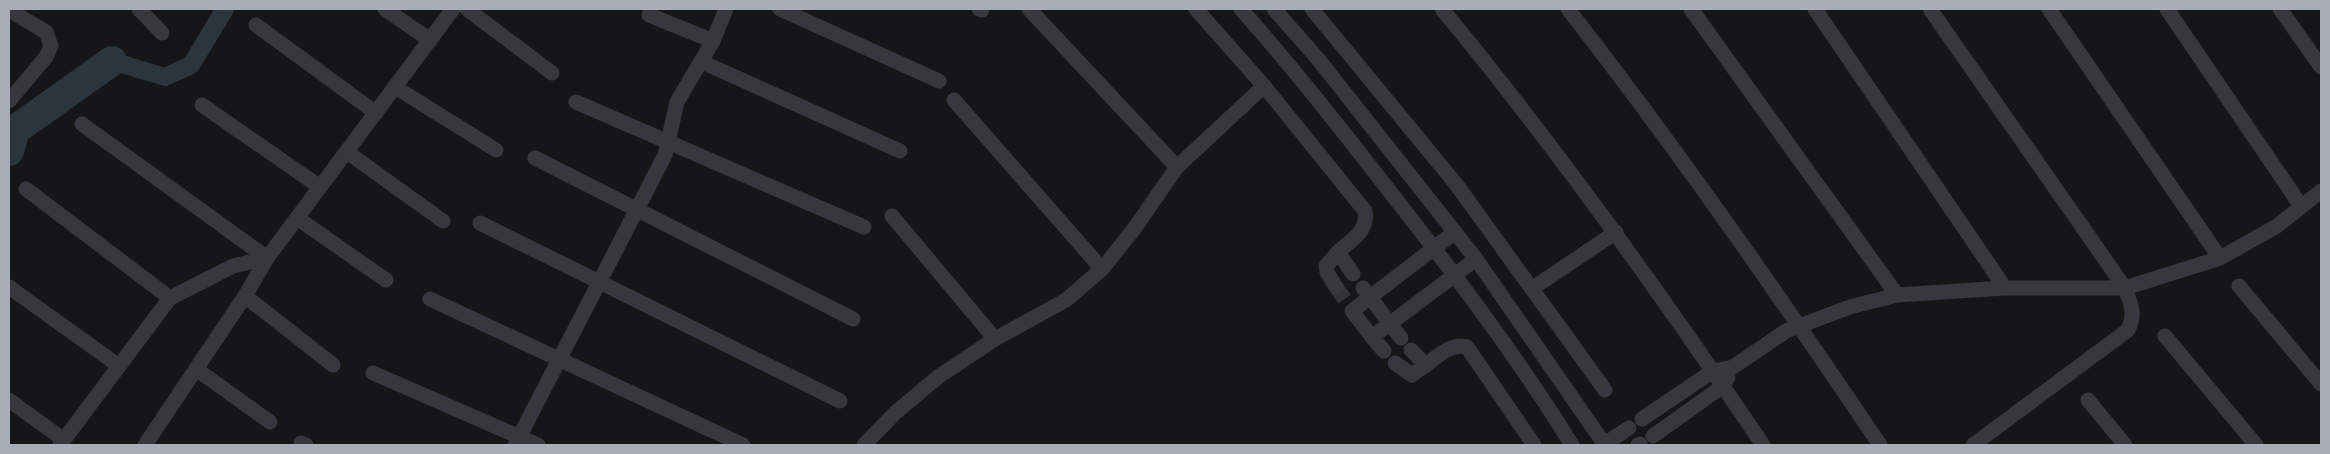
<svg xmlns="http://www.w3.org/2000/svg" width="2330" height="454" font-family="Raleway,sans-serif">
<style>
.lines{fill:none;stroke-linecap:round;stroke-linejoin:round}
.canal{stroke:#2c353c;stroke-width:18}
.river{stroke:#2c353c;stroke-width:30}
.street-tunnel{stroke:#333438;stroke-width:15;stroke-dasharray:15 8;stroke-linecap:butt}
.street{stroke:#37383d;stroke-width:15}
</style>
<rect width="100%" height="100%" fill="#161618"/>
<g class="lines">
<!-- canal -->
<path class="canal" d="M112,61L165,77L191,65L225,9"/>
<!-- river -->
<path class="river" d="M9,151L15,130L112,61"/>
<!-- street-tunnel -->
<path class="street-tunnel" d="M1336,287L1346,301"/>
<!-- street -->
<g class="street">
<path d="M139,9L162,33"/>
<path d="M385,9L430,40"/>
<path d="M467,9L552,73"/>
<path d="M780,9L939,81"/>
<path d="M979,9L982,10"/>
<path d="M1029,9L1177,167"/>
<path d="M1196,9L1264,86"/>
<path d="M1241,9C1309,86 1370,166 1433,247C1482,311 1530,377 1572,445"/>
<path d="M1274,9L1318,59L1476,259L1605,445"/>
<path d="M1312,9L1456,184L1605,390"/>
<path d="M1442,9C1557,148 1662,295 1763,445"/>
<path d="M1568,9C1678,150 1780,297 1880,445"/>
<path d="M1691,9L1897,295"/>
<path d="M1815,9L2005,288"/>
<path d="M1930,9L2125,288C2131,304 2136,314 2128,330L1973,445"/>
<path d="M2049,9L2220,258"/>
<path d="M2167,9L2301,206"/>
<path d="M2280,9L2321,67"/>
<path d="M9,10L46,32L51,46L46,57L9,101"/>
<path d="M649,15L713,41"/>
<path d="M256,25L376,113"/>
<path d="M702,62L900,151"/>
<path d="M395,87L496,150"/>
<path d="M954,100L1102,269"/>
<path d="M576,102L864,227"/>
<path d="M202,105L320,187"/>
<path d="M82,124L267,258"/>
<path d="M347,152L443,221"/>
<path d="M535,158L853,319"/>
<path d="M26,189L170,298"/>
<path d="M892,216L995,339"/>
<path d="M297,218L386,280"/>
<path d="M480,223L840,401"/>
<path d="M1455,232L1352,311L1372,337L1476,259"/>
<path d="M2239,286L2321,384"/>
<path d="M9,287L119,366"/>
<path d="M1336,287L1327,272L1326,266L1338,252L1353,274"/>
<path d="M1363,288L1401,338"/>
<path d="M1533,288L1616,232"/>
<path d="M245,296L333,365"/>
<path d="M430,299L743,445"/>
<path d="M2165,336L2256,445"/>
<path d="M1372,337L1384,351"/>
<path d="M1395,363L1412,375L1426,365L1411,350"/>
<path d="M1426,365C1438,356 1451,343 1467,347L1534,445"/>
<path d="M196,369L270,422"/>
<path d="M373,373L538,445"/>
<path d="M9,400L64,440"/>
<path d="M2088,400L2125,445"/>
<path d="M1642,419L1713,371L1733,367L1786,331L1850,307L1897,295L2005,288H2125L2220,258L2277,226L2321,191"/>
<path d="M1653,436L1723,386L1728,377"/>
<path d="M301,443L306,445"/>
<path d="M60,445L170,298L233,266L267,258"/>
<path d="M145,445L245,296L267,258L453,9"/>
<path d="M515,445L665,155L677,102L713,41L726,9"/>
<path d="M864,445L895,413L938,377L995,339L1066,300L1102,269L1134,229L1177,167L1264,86L1365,211C1369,231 1351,240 1338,252"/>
<path d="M1603,445L1629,428"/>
<path d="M1638,445L1640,444"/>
</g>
</g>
<!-- border -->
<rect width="2330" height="454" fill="none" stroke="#a8adb8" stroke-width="20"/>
</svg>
